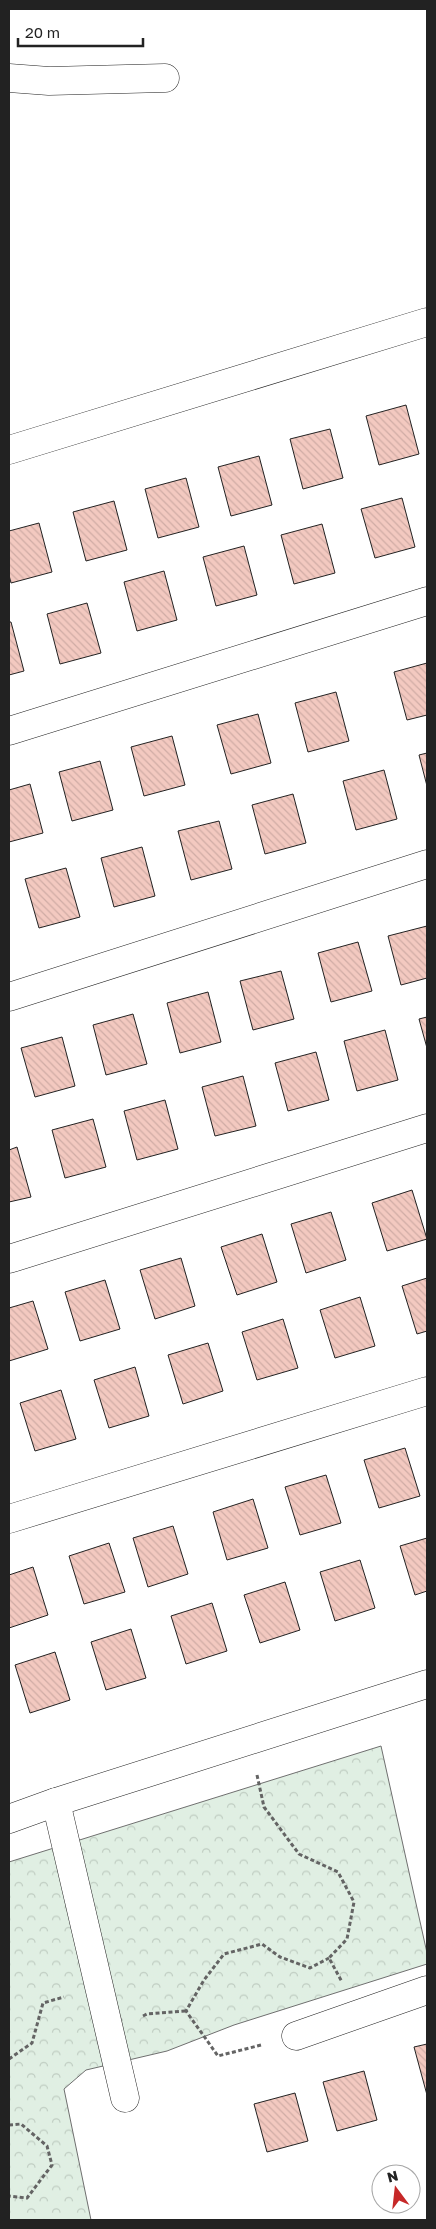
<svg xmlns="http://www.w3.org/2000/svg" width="436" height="2229" font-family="'Golos Text',sans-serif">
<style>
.park{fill:url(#park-crowns);stroke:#6f6f6f}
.building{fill:url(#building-back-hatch);stroke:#222}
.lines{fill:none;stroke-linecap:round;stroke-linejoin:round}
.minor-casing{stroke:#222;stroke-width:29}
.path{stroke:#646464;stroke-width:3;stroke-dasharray:4 2.5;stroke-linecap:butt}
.minor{stroke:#fff;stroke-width:28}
</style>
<defs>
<pattern id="park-crowns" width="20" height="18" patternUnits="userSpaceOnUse" patternTransform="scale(1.25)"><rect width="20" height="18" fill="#e0efe3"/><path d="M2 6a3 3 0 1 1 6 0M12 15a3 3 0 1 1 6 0" fill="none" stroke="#c0cdc2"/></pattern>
<pattern id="building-back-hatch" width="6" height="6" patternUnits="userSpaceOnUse" patternTransform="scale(1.25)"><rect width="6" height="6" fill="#f3c9c0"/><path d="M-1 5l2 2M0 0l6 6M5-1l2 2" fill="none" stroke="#d0aca5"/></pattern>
</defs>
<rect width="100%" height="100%" fill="#fff"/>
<!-- park -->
<path class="park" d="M381,1746L427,1953V1964L234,2025L167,2051L86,2070L64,2089L91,2220H9V1862Z"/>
<!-- building -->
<g class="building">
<path d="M406,405L419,454L379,465L366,416Z"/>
<path d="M330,429L343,478L303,489L290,439Z"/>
<path d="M259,456L272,505L231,516L218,467Z"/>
<path d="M186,478L199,527L158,538L145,489Z"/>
<path d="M402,498L415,547L375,558L361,509Z"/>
<path d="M114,501L127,550L86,561L73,512Z"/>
<path d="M39,523L52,572L11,583L9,575V531Z"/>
<path d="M322,524L335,573L294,584L281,535Z"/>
<path d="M244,546L257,595L216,606L203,557Z"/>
<path d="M164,571L177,620L137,631L124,582Z"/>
<path d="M87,603L101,653L60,664L47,614Z"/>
<path d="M9,622H11L24,671L9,675Z"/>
<path d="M427,663V715L407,720L394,672Z"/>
<path d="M336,692L349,741L308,752L295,703Z"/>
<path d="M258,714L271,763L231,774L217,725Z"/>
<path d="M172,736L185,785L144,796L131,747Z"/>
<path d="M427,753V786L419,755Z"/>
<path d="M100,761L113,810L72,821L59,772Z"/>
<path d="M384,770L397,819L356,830L343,781Z"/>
<path d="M30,784L43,833L9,842V790Z"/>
<path d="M293,794L306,843L265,854L252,805Z"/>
<path d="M219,821L232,869L191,880L178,831Z"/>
<path d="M142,847L155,896L114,907L101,858Z"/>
<path d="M66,868L80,917L39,928L25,879Z"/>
<path d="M427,926V978L401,985L388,936Z"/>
<path d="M358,942L372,991L331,1002L318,953Z"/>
<path d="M281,971L294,1019L253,1030L240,981Z"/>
<path d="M208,992L221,1042L180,1053L167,1003Z"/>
<path d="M133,1014L147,1064L106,1075L93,1025Z"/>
<path d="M427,1017V1048L419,1019Z"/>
<path d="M385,1030L398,1080L357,1091L344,1041Z"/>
<path d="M62,1037L75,1086L35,1097L21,1048Z"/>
<path d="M316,1052L329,1100L288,1111L275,1063Z"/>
<path d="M243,1076L256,1126L215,1136L202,1087Z"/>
<path d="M165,1100L178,1149L137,1160L124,1111Z"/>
<path d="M93,1119L106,1167L65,1178L52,1130Z"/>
<path d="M17,1147L31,1197L9,1202V1150Z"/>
<path d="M412,1190L427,1239L387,1251L372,1203Z"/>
<path d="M331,1212L346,1260L306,1273L291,1224Z"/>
<path d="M262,1234L277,1282L237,1295L221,1247Z"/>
<path d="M181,1258L195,1306L155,1319L140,1270Z"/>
<path d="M427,1278V1331L417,1334L402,1286Z"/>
<path d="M105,1280L120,1329L80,1341L65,1292Z"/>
<path d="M360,1297L375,1346L335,1358L320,1310Z"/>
<path d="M33,1301L48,1349L9,1361V1308Z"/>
<path d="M283,1319L298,1368L257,1380L242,1332Z"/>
<path d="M208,1343L223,1391L183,1404L168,1355Z"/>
<path d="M135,1367L149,1416L109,1428L94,1380Z"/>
<path d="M61,1390L76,1439L35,1451L20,1403Z"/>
<path d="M405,1448L420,1496L379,1508L364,1460Z"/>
<path d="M326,1475L341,1523L300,1535L285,1487Z"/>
<path d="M253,1499L268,1548L227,1560L213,1512Z"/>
<path d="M173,1526L188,1574L148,1587L133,1538Z"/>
<path d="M427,1538V1591L415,1595L400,1546Z"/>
<path d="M109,1543L125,1592L84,1604L69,1556Z"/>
<path d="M360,1560L375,1608L335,1621L320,1572Z"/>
<path d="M33,1567L48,1615L9,1628V1575Z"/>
<path d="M285,1582L300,1630L260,1643L244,1595Z"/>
<path d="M212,1603L227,1651L186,1664L171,1616Z"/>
<path d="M131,1629L146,1678L106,1690L91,1642Z"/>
<path d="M55,1652L70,1700L30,1713L15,1665Z"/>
<path d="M427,2044V2095L414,2047Z"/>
<path d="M364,2071L377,2120L337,2131L323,2082Z"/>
<path d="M295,2093L308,2141L267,2152L254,2104Z"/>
</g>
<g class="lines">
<defs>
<g id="minor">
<path d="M9,78L49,81L165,78"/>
<path d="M9,450L427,322"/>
<path d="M9,731L427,601"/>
<path d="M9,997L427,864"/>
<path d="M9,1259L427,1128"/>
<path d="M9,1519L427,1391"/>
<path d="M56,1802L125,2098"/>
<path d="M9,1819L56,1802L427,1684"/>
<path d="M296,2036L427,1990"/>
</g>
</defs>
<!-- minor casing -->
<use href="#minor" class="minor-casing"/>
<!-- path -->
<g class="path">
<path d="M257,1775L264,1807L299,1854L338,1872L354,1902L347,1939L329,1958L342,1982"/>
<path d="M143,2016L147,2014L186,2011"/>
<path d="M261,2045L218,2056L186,2011L204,1980L224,1954L262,1944L280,1957L310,1968L329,1958"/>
<path d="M9,2059L32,2043L43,2003L64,1997"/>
<path d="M9,2125L21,2124L47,2146L52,2165L27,2198L9,2196"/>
</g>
<!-- minor -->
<use href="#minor" class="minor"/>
</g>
<!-- border -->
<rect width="436" height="2229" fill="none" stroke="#222222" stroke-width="20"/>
<!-- north arrow -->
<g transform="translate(396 2189) rotate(345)"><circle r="24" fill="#ffffff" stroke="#a7a7a7"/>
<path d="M0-4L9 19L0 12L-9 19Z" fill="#c62828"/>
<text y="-8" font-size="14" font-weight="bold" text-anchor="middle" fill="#222222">N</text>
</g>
<!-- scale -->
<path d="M18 38v8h125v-8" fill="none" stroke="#222222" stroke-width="2.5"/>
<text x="25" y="38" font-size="15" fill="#222222" stroke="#ffffff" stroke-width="4" paint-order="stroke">20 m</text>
</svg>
